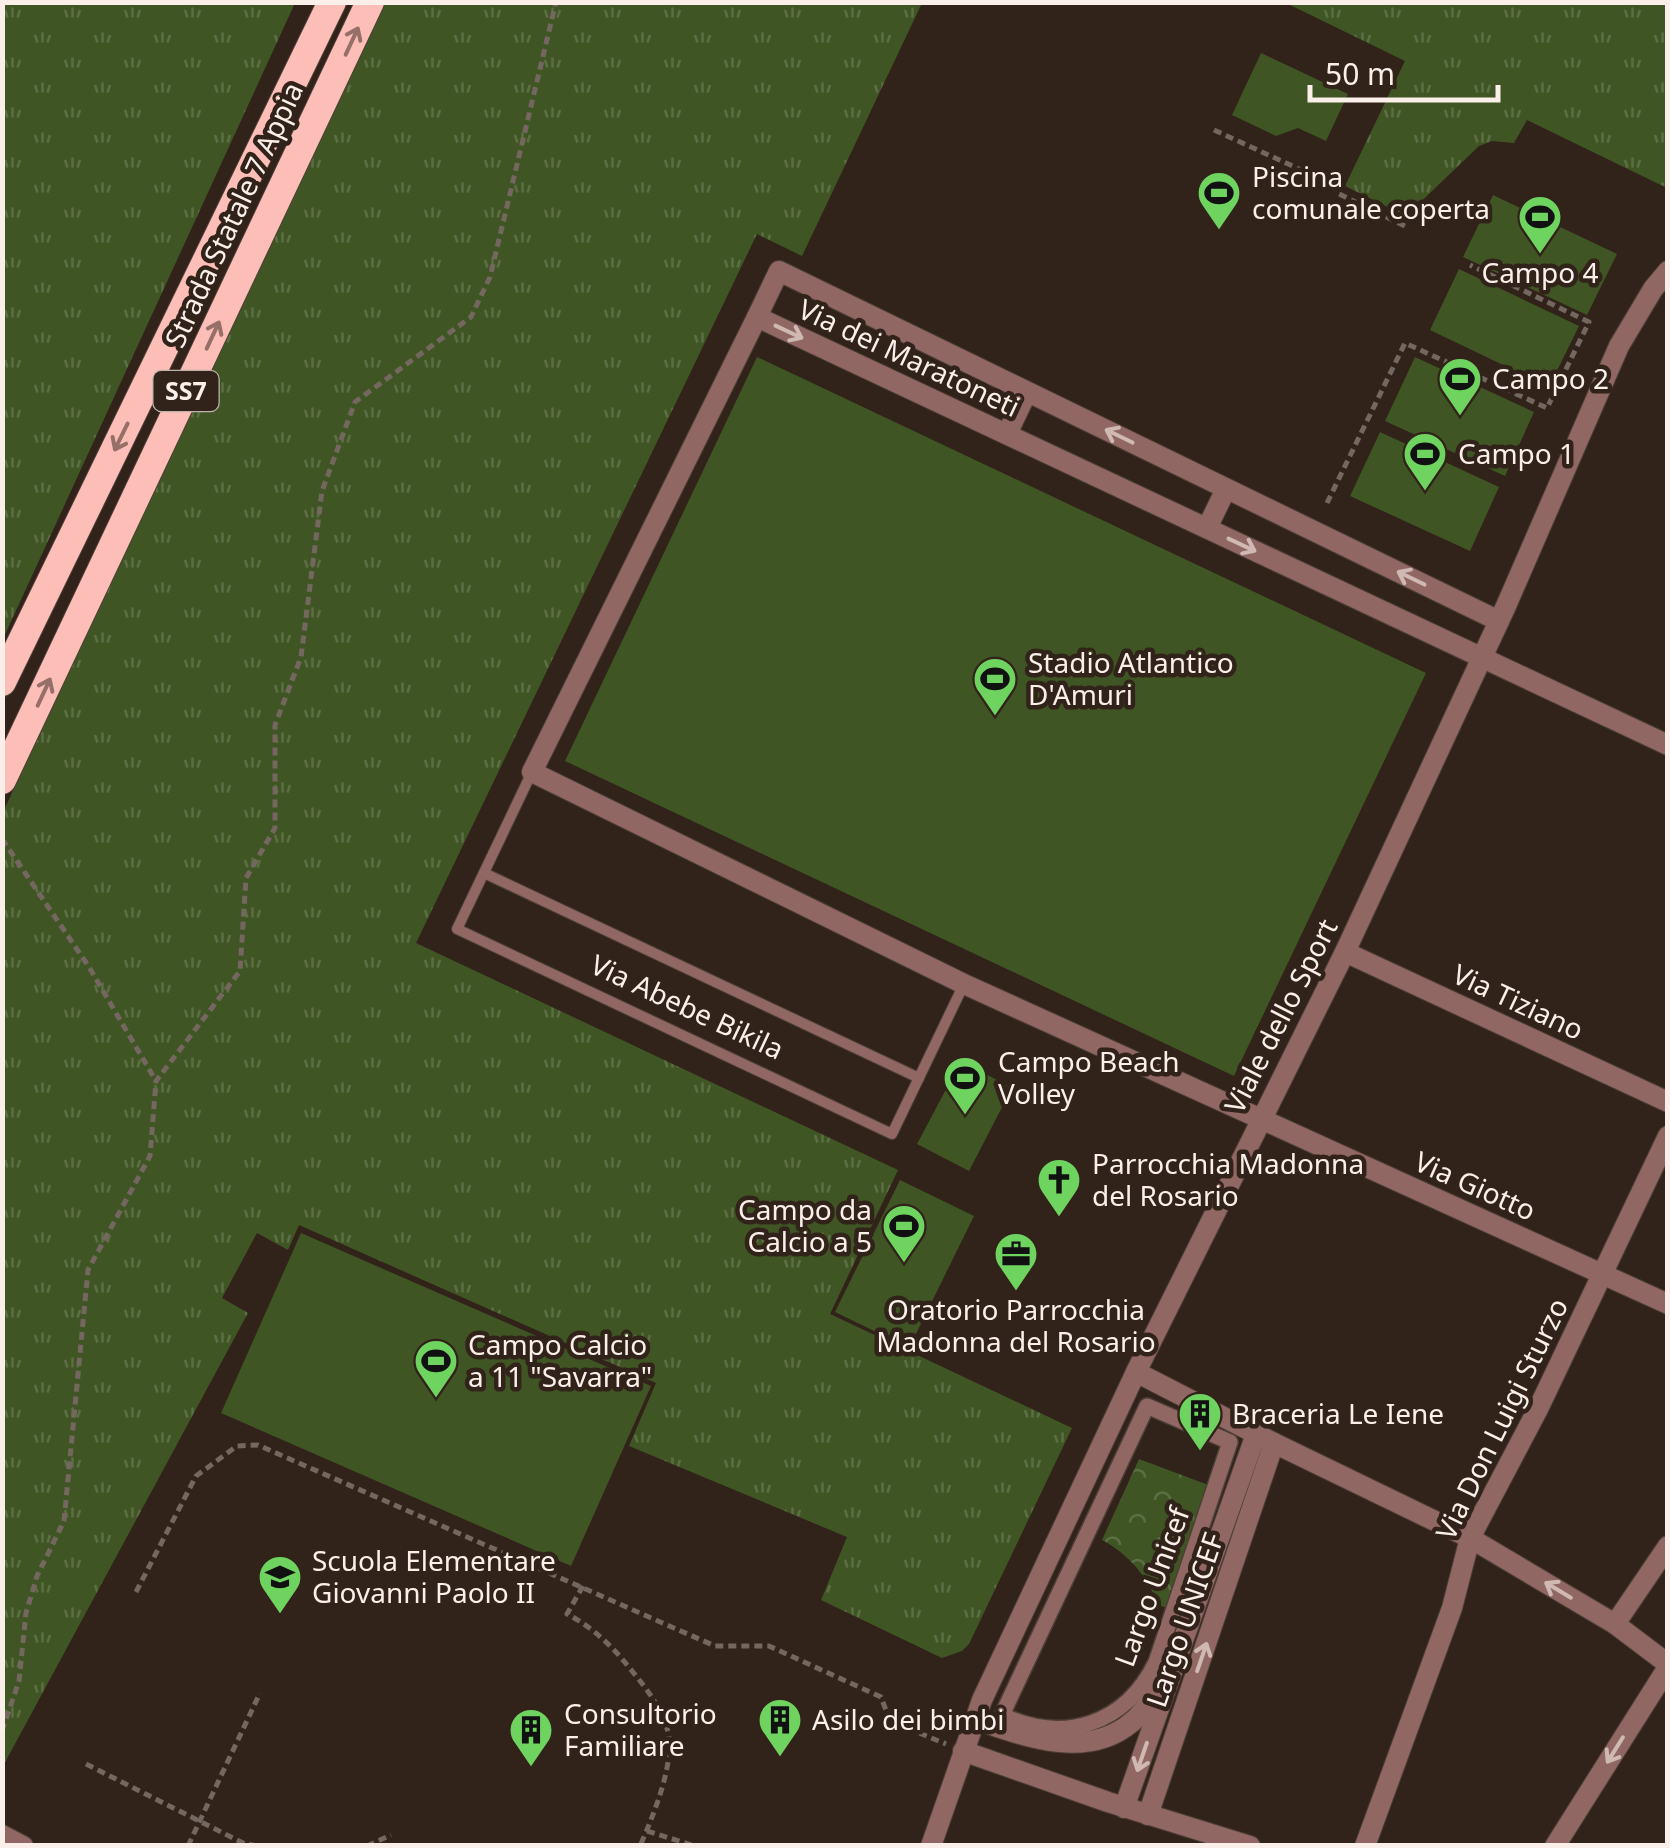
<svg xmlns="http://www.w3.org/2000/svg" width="1670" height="1848" font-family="'Noto Sans',sans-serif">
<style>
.grass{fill:url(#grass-tufts)}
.park{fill:url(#park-crowns)}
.pitch{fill:#405524}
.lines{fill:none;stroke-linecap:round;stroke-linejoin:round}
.service-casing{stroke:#4d3f37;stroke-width:12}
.pedestrian-casing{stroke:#4d3f37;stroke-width:18}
.minor-casing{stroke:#4d3f37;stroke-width:22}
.tertiary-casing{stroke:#4d3f37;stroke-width:22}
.trunk-casing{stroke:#4d3f37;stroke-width:30}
.path{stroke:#74675f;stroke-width:5;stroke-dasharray:8 5;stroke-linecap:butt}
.service{stroke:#906762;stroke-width:10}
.pedestrian{stroke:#906762;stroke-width:15}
.minor{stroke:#906762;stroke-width:20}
.tertiary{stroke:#906762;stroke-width:20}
.trunk{stroke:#fcbeb6;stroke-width:28}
.oneway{stroke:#967068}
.oneway2{stroke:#d0b9b3}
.labels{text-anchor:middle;stroke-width:9;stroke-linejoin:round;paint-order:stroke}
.shield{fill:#31221a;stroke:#beb2ab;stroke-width:2.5}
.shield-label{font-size:25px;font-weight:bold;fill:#faefe9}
.poi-label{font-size:28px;fill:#faefe9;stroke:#31221a;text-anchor:start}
.street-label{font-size:28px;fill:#faefe9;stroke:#31221a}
</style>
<defs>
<pattern id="grass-tufts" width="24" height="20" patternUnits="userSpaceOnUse" patternTransform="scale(2.5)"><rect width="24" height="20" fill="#405524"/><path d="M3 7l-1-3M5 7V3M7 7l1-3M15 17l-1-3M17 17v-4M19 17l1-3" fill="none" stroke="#5c6e44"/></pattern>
<pattern id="park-crowns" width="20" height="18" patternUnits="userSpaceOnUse" patternTransform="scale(2.5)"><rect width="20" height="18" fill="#405524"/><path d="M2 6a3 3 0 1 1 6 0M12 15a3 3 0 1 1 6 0" fill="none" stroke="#5c6e44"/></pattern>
</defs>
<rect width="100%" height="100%" fill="#31221a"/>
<!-- grass -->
<g class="grass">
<path d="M3,2L295,3L3,639L2,3Z"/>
<path d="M383,2L922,3L802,256L757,234L416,943L898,1170L830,1314L1072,1428L969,1644L962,1651L942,1658L821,1600L847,1537L629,1446L656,1383L299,1225L288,1250L257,1233L222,1298L248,1313L3,1766V812L373,19Z"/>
<path d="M1286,3H1667V188L1527,120L1514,143L1492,141L1479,146L1406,216L1345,186L1405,61Z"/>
</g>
<!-- park -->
<path class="park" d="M1139,1459L1211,1486L1168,1608L1157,1605C1151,1579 1126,1552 1102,1540Z"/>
<!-- pitch -->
<g class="pitch">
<path d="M1261,53L1348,94L1326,141L1298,128L1276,136L1232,115Z"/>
<path d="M1493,195L1617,254L1587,315L1463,257Z"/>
<path d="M1459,269L1579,326L1549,387L1430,330Z"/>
<path d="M757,357L1426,673L1234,1076L565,761Z"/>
<path d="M1415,357L1534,412L1505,476L1385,421Z"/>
<path d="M1380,432L1499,487L1470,551L1350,496Z"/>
<path d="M961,1061L1012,1088L969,1171L917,1144Z"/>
<path d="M900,1180L974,1216L909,1348L835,1312Z"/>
<path d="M301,1233L651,1386L571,1566L221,1413Z"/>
</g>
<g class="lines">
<defs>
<g id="service">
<path d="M532,772L457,929L892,1134L964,984"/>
<path d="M484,873L919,1078"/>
</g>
<path id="pedestrian" d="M1147,1406L1230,1442L1156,1662C1125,1725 1064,1744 1002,1715Z"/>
<g id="minor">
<path d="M757,317L532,772L964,984L1668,1304"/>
<path d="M1007,434L1027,392"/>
<path d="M1207,528L1226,489"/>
<path d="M1499,621L779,271L757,317L1668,745"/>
<path d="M1345,952L1668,1102"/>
<path d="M1136,1372L1274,1443L1470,1538L1615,1624L1668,1664"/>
<path d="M1615,1624L1668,1546"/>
<path d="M974,1719C1024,1736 1086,1761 1132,1722C1143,1713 1153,1698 1161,1685"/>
<path d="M963,1751L1108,1802L1250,1846"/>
<path d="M1124,1808L1256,1434"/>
<path d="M1148,1815L1274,1443"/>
<path d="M931,1846L982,1700L1136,1372L1345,952L1506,606L1619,346L1653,289L1668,271"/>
<path d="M1365,1846L1452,1608L1470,1538L1539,1407L1668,1136"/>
<path d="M1555,1846L1668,1667"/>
</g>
<path id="tertiary" d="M2,1835L23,1846"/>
<g id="trunk">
<path d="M2,682L332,2"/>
<path d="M2,780L370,2"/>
</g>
</defs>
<!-- service casing -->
<use href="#service" class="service-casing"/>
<!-- pedestrian casing -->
<use href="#pedestrian" class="pedestrian-casing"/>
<!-- minor casing -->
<use href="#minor" class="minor-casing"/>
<!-- tertiary casing -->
<use href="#tertiary" class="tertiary-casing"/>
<!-- trunk casing -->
<use href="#trunk" class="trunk-casing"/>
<!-- path -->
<g class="path">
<path d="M1214,130L1334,185L1337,193L1409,228"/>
<path d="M1327,503L1405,343L1547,408L1589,322L1470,265"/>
<path d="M2,839L89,967L156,1081"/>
<path d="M583,1586L567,1614C594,1628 614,1648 632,1671C647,1689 662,1709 668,1732C675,1764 653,1816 640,1846"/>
<path d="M136,1592L196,1476L237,1446L258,1445L715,1646H769L881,1697L890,1721L946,1744"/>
<path d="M2,1731L19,1681L26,1613L37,1576L64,1521L88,1270L150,1156L156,1081L240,971L246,878L275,828V725L301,657L322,491L355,402L471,317L490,277L556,2"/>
<path d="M86,1764L245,1844L259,1846"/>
<path d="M647,1831L695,1846"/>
<path d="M188,1846L260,1693"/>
<path d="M367,1846L391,1835"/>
</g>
<!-- service -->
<use href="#service" class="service"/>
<!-- pedestrian -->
<use href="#pedestrian" class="pedestrian"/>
<!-- minor -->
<use href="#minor" class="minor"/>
<!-- tertiary -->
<use href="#tertiary" class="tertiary"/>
<!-- trunk -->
<use href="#trunk" class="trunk"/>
</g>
<!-- one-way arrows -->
<defs><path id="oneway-shaft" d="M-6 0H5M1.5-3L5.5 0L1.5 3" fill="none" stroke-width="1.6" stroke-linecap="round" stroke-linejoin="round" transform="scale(2.5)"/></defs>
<g class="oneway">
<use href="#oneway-shaft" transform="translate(352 41) rotate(-65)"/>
<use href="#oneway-shaft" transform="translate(213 335) rotate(-65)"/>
<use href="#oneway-shaft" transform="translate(121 437) rotate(116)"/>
<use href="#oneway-shaft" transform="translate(44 692) rotate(-65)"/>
</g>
<g class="oneway2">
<use href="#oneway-shaft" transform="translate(789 332) rotate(25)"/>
<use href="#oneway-shaft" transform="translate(1119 436) rotate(-154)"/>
<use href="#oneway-shaft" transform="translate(1242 545) rotate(25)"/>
<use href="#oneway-shaft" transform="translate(1411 578) rotate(-154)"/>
<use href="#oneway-shaft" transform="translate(1558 1590) rotate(-149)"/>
<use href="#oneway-shaft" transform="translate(1202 1657) rotate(-71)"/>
<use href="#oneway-shaft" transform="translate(1615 1750) rotate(122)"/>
<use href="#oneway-shaft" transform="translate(1142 1757) rotate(109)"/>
</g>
<!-- icons -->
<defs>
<symbol id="stadium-pin" viewBox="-11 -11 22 30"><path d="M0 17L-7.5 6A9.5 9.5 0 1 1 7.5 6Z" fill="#6fd360" stroke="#31221a"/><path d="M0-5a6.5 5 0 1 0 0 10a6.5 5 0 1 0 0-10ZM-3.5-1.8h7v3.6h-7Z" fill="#111"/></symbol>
<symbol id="church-pin" viewBox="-11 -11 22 30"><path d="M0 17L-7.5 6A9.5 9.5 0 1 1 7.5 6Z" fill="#6fd360" stroke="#31221a"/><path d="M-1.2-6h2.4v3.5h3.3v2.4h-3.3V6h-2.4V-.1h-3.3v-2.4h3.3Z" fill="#111"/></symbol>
<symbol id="office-pin" viewBox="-11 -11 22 30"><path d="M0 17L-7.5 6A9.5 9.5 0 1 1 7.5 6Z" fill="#6fd360" stroke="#31221a"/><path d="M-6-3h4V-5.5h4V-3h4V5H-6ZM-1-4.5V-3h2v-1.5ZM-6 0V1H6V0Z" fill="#111"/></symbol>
<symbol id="building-pin" viewBox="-11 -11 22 30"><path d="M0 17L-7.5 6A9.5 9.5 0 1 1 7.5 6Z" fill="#6fd360" stroke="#31221a"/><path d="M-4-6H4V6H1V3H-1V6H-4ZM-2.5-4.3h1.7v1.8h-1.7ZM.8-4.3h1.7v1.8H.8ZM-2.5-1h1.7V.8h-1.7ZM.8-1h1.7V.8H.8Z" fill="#111"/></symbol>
<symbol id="school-pin" viewBox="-11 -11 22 30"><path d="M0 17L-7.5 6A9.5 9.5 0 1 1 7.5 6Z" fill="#6fd360" stroke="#31221a"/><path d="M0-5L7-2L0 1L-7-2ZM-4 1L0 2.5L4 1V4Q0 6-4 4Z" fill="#111"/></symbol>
</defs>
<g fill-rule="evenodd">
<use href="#stadium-pin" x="1194" y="168" width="50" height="68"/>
<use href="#stadium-pin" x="1515" y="192" width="50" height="68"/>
<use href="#stadium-pin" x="1435" y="354" width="50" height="68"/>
<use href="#stadium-pin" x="1400" y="429" width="50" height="68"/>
<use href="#stadium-pin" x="970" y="654" width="50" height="68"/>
<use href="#stadium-pin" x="940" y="1053" width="50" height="68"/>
<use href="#church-pin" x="1034" y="1155" width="50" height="68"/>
<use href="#stadium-pin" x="879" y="1201" width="50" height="68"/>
<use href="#office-pin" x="991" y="1229" width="50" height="68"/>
<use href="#stadium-pin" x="411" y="1336" width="50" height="68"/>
<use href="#building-pin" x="1175" y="1389" width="50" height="68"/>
<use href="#school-pin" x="255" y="1552" width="50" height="68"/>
<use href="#building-pin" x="755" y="1695" width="50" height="68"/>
<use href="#building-pin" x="506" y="1705" width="50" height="68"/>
</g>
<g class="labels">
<!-- shield labels -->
<rect class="shield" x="153.5" y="371" width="65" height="40" rx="8"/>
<g class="shield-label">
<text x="186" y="400">SS7</text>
</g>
<!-- poi labels -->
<g class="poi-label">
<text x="1252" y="187">Piscina<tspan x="1252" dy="32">comunale coperta</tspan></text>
<text x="1540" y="283" text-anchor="middle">Campo 4</text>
<text x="1492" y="389">Campo 2</text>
<text x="1458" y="464">Campo 1</text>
<text x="1028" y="673">Stadio Atlantico<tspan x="1028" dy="32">D'Amuri</tspan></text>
<text x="998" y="1072">Campo Beach<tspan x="998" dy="32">Volley</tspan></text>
<text x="1092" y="1174">Parrocchia Madonna<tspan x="1092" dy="32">del Rosario</tspan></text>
<text x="872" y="1220" text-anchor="end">Campo da<tspan x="872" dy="32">Calcio a 5</tspan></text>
<text x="1016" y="1320" text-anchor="middle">Oratorio Parrocchia<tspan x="1016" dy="32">Madonna del Rosario</tspan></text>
<text x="468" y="1355">Campo Calcio<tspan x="468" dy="32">a 11 "Savarra"</tspan></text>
<text x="1232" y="1424">Braceria Le Iene</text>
<text x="312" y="1571">Scuola Elementare<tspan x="312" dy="32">Giovanni Paolo II</tspan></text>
<text x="564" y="1724">Consultorio<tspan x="564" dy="32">Familiare</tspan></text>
<text x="812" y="1730">Asilo dei bimbi</text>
</g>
<!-- street labels -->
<g class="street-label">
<text transform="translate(234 215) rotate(-65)" y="10">Strada Statale 7 Appia</text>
<text transform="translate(909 358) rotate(25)" y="10">Via dei Maratoneti</text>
<text transform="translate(1518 1002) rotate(25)" y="10">Via Tiziano</text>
<text transform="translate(687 1007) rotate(25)" y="10">Via Abebe Bikila</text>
<text transform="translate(1281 1016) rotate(-63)" y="10">Viale dello Sport</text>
<text transform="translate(1475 1186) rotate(24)" y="10">Via Giotto</text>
<text transform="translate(1502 1419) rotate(-64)" y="10">Via Don Luigi Sturzo</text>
<text transform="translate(1152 1587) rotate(-70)" y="10">Largo Unicef</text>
<text transform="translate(1185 1620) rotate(-71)" y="10">Largo UNICEF</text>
</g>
</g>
<!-- border -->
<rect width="1670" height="1848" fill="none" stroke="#faefe9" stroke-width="10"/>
<!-- scale -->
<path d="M1310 85v15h188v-15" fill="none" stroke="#faefe9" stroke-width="5"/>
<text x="1325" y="85" font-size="30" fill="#faefe9" stroke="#31221a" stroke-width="8" paint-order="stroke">50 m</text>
</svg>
